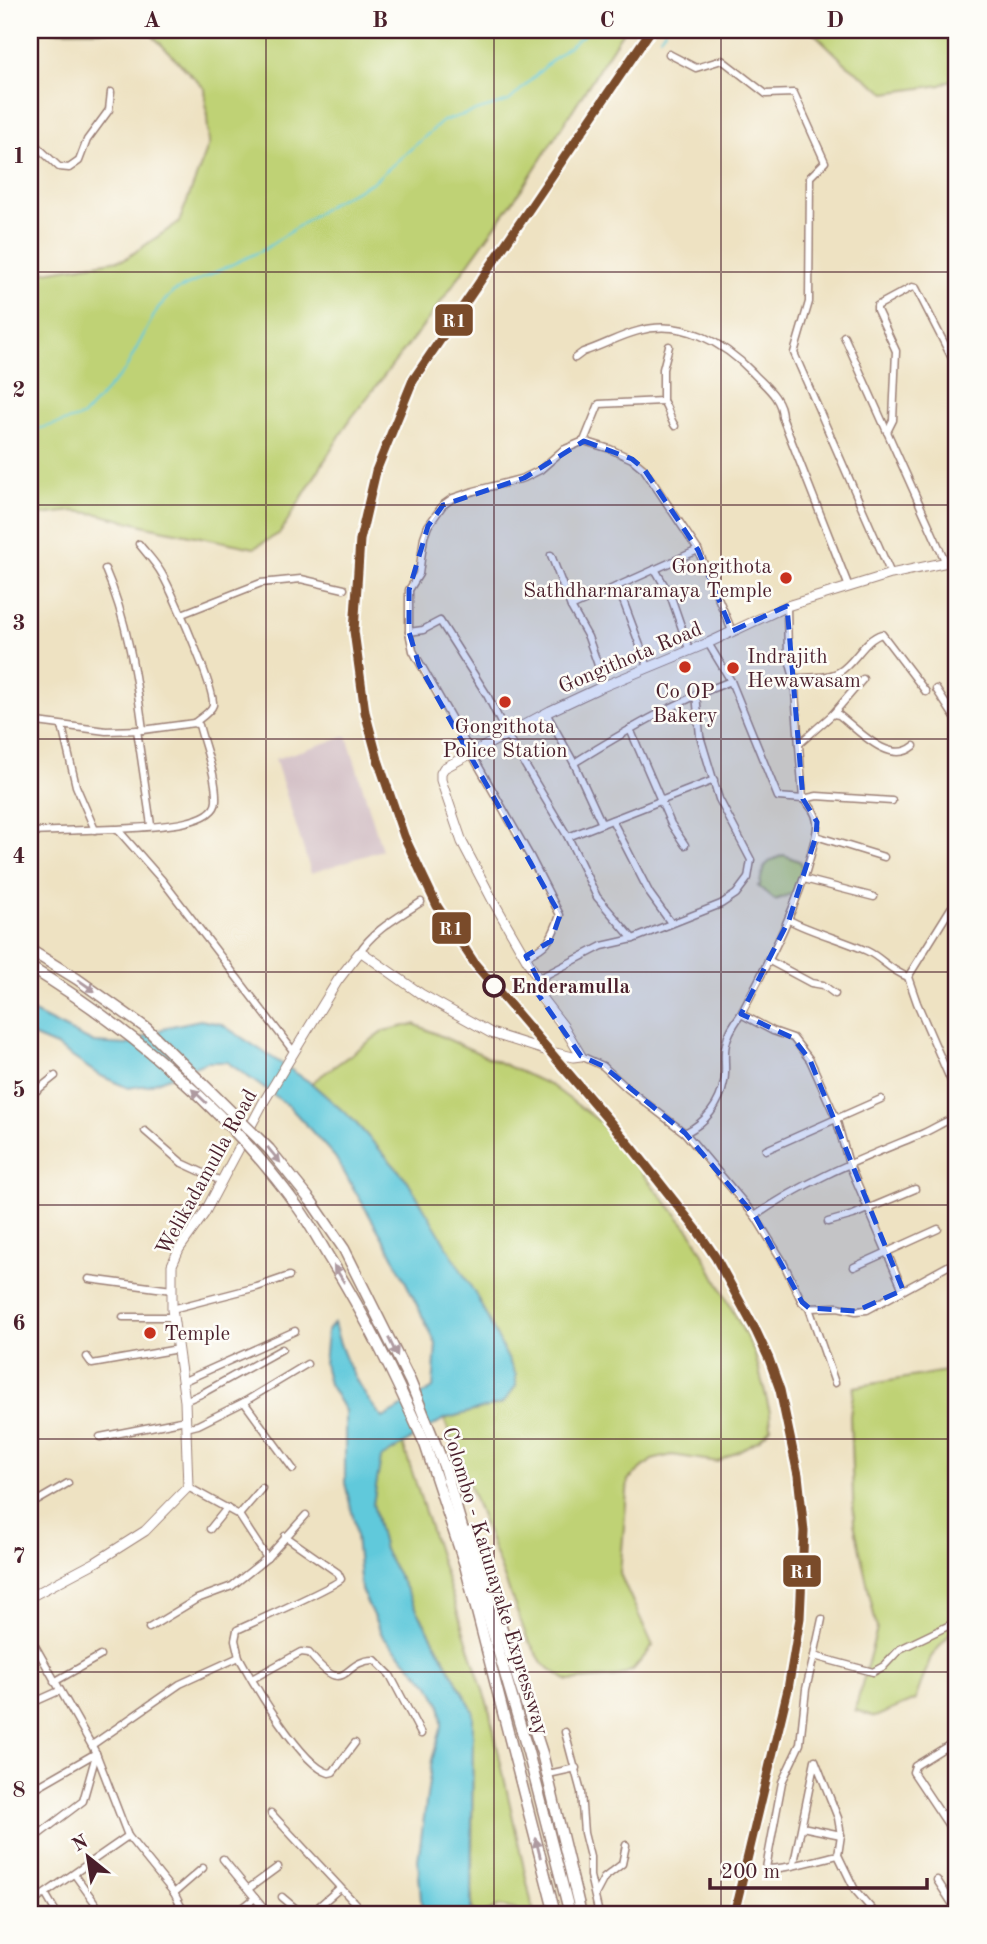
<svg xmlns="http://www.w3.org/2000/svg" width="987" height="1944" font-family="'Old Standard TT',serif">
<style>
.industrial{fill:#d2bec4}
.green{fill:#bfd275;stroke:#847850;stroke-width:2}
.water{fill:#60c9db;stroke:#557483;stroke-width:2}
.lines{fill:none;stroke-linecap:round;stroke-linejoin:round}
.stream{stroke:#60c9db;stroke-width:2}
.street-casing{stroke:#9c8076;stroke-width:9}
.secondary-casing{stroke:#9c8076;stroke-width:11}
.highway-casing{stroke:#9c8076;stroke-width:13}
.street{stroke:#fff;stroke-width:6}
.secondary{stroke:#fff;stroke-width:9}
.highway{stroke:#fff;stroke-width:10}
.highway-bridge-casing{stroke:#9c8076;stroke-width:13;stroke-linecap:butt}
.highway-bridge{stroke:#fff;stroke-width:10}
.rail-1-casing{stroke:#fdfcf7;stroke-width:14}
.rail-1{stroke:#7a4b2a;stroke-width:9}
.oneway{fill:#ae9aa0}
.marked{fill:#1d4ed8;fill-opacity:0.2;stroke:#1d4ed8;stroke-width:5;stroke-dasharray:14 9;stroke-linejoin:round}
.grid{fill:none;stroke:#4a1f2b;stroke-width:2;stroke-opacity:0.55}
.poi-dot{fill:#c8321e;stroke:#fdfcf7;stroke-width:2.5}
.stop-dot{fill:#fdfcf7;stroke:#4a1f2b;stroke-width:3.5}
.labels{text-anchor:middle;stroke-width:5;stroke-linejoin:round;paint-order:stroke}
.poi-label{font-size:21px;fill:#4a1f2b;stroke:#fdfcf7;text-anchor:start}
.street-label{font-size:21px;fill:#4a1f2b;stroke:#fdfcf7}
.stop-label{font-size:21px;font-weight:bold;fill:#4a1f2b;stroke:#fdfcf7;text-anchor:start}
.line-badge{stroke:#fdfcf7;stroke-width:2.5}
.badge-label{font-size:19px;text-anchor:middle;font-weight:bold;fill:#fff}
.neatline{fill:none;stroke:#4a1f2b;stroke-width:2.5}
.grid-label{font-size:23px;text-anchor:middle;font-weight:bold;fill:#4a1f2b}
</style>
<rect width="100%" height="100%" fill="#fdfcf7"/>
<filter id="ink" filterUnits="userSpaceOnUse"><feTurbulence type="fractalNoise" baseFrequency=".0143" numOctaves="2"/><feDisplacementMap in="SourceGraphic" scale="14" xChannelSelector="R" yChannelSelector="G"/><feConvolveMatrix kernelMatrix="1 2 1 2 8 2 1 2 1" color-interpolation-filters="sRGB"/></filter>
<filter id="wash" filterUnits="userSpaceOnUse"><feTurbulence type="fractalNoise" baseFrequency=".00686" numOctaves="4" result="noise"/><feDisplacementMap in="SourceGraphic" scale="28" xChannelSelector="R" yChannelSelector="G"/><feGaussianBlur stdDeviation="1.57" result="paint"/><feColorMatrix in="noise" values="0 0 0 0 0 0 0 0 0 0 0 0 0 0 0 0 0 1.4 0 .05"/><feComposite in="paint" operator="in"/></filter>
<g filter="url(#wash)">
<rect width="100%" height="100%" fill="#eee2c2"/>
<!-- industrial -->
<path class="industrial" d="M347,736L382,850L311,873L275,759Z"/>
<!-- green -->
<g class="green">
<path d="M30,30H624L523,187L433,313L349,421L280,533L254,548L151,527L98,514L73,511L40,515L30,511V270L39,273L125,259L179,222L209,144L205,89L148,31H37L30,33Z"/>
<path d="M811,30H957V77L941,85L886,93L846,64Z"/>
<path d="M784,855L801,862L803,876L794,893L775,900L758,886L760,885C762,866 766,861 784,855Z"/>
<path d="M414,1024L552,1086L599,1121L692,1233L754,1351L770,1412L771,1428L759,1440L718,1462L672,1455L652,1460L628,1480L620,1574L653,1646L633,1670L616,1677L568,1681L543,1664L527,1638L444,1419L503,1403L408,1181L353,1120L311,1083L384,1031Z"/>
<path d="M957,1369V1625L931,1657L915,1700L875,1717L855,1710L877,1629L854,1523L850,1416L854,1387Z"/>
<path d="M403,1444L489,1709L534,1914L500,1906L484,1914H477L472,1908L473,1711L384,1550L373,1504L380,1458Z"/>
</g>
<!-- water -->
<path class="water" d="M30,1011L94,1043L127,1045L167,1027L200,1020L221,1024L311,1083L353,1120L408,1181L477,1297L516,1375V1386L503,1403L444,1419L381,1458L373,1504L384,1550L473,1711L471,1914H422L418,1860L432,1760L442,1726L441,1706L429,1684L383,1637L361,1590L355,1525L345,1483V1411L329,1384L324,1364L327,1332L334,1323C342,1357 360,1393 383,1418L433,1388L436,1344L391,1252L335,1157L289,1106L227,1062H207L149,1085L128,1088L99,1075L56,1046L30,1035Z"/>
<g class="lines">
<!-- stream -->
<g class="stream">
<path d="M660,37L665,30"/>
<path d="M30,431L82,417L125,370L158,308L173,292L265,249L335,201L373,182L443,121L509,101L551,61L590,30"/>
</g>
</g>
</g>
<g filter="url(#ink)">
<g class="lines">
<defs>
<g id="street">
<path d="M669,54L696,68L722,60L766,94L794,93L825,162L810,177L809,302L794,353L891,574"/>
<path d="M30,140L59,167L69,168L79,161L87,140L109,110L111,92"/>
<path d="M844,336L946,563"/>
<path d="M575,358L583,352C602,346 619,336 638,331C682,318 724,343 753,373C765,386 782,398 782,417L849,587"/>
<path d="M663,401C669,409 669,418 675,426"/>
<path d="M887,432L893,420L896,351L877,310V306L912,287L916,288L957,368"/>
<path d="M584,441L599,404L663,401V369L669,346"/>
<path d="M139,544C147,554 156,563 162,574C172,592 215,688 213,705C211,712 199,719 194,723"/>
<path d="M551,555L571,607L588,637L605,685"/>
<path d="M105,569C127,619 136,676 143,730"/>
<path d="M655,569L671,597L689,649"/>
<path d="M616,587L624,603L648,667"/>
<path d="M571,607L698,550"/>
<path d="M182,614L261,583L301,579L344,589"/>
<path d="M409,632L423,630L440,621L487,695L507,735L568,837L597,897L633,939"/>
<path d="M708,643L731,681L778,797L803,799L817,796L892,801"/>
<path d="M794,678C809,677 826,679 839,672C855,663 864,639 882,634L926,692"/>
<path d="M936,689L957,721"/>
<path d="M546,713L574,763"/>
<path d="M833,714L839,715C858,730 890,766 914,746"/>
<path d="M30,721L106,731L143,730L194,723L199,725C205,749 217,777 216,801C215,828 137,827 116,829"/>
<path d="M62,726L76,786L95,830"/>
<path d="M630,729L671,824L685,845"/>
<path d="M137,730L151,825"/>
<path d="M799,744L833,714L863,679"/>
<path d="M955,755L957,754"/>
<path d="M612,820L650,894L671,923"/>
<path d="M602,824L574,763C624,732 675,702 731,681"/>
<path d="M30,832L114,829L119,831L162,880L294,1052"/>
<path d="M816,836L884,857"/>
<path d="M568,837L714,780"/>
<path d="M804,879L874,897"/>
<path d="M957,906L951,908L908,977L917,1003L957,1095"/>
<path d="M789,920C814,933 841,939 867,951C882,958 889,970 908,977"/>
<path d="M359,953C373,930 399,917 421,902"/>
<path d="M526,956C549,946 552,938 560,915L531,858L413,651L409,632V590L419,574L424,537L428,526L443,505L453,498L474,491L524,478L540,470L563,450L584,441L610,449L632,459L644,469L698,550L732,631"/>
<path d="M768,960L811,983L823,985L835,994"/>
<path d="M538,979L602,946L633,939L721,904L736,894L748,878L751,860L719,799L700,736L696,694"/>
<path d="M741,1014L773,1031L793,1038L810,1060L836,1118L849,1164L903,1290"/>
<path d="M581,1056L603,1066L628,1089L685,1133L755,1216L782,1260L802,1302L809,1308L838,1307L856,1311L867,1310L957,1261"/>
<path d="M30,1096L55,1076"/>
<path d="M145,1131L182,1163L221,1181"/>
<path d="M685,1133C705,1123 720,1105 724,1082C727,1070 723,1056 726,1044C728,1032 735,1023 741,1014C768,962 796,911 811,854C813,844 818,832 817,822C816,812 810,805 803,799L794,678L788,656L787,606"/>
<path d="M766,1150L881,1099"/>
<path d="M755,1216C806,1180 861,1159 919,1135C932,1130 944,1121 957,1117"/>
<path d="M828,1222L853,1215L915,1189"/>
<path d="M854,1267L938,1229"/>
<path d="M89,1279L172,1290"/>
<path d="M809,1308L835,1383"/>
<path d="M172,1309L257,1287L289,1276"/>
<path d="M123,1317H173"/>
<path d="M87,1357L92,1364L178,1349"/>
<path d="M182,1382L295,1331"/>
<path d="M185,1401L201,1394L282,1349"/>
<path d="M244,1402L307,1364"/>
<path d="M186,1428L198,1425L244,1402L293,1469"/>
<path d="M100,1437L186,1420"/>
<path d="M188,1487L239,1515L267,1558"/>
<path d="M30,1505L68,1483"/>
<path d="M239,1515L262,1488"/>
<path d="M210,1529L227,1508"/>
<path d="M285,1536L338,1573L341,1579C336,1586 252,1623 237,1630L235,1640L239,1657C253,1683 302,1766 329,1773L333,1772L355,1743"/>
<path d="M822,1619L814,1656L873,1672L884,1666L900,1649L952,1624L957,1620"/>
<path d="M149,1628L197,1599L232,1586L267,1558L306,1515"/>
<path d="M30,1637L96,1753L128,1836L174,1893L185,1914"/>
<path d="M814,1656L806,1689L800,1744L782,1782L766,1868C775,1872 825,1858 838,1855"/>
<path d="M252,1679L301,1652L309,1653C348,1701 341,1659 375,1660L390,1675L421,1734"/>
<path d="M54,1682L100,1656"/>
<path d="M30,1704L59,1691"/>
<path d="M565,1732L581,1792L584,1833L590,1857V1876L599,1914"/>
<path d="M957,1740L915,1766L913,1772L957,1838"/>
<path d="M92,1745L180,1684L239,1657"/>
<path d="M553,1773L576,1768"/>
<path d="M30,1791L96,1753"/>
<path d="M271,1813L365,1914"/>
<path d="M802,1827L841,1835"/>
<path d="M30,1841L83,1801L96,1755"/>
<path d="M30,1859L33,1863"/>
<path d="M223,1859L255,1898"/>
<path d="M794,1863L815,1760L838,1818L841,1835L838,1855L855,1890L876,1914"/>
<path d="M75,1875L103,1914"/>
<path d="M937,1880L957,1911"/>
<path d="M248,1889L278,1867"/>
<path d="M174,1893L203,1868"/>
<path d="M46,1895L57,1914"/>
<path d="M595,1895L604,1878L622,1864L626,1845"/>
<path d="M282,1897L302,1914"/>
<path d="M30,1904L128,1836"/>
<path d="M235,1914L255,1898L268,1914"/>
<path d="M310,1914L340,1888"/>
</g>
<path id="secondary" d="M30,1597L96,1562L145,1531L188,1487L185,1401L172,1309V1265L179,1249L204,1214L263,1103L338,980L359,953H363L421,994L491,1033L551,1052L573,1057L581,1056L564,1027L533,987L538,979L492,899L462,842L441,780V773L444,768L550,711L597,689L708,643L787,606L891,574L957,560"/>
<g id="highway">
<path d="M433,1438L444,1466L528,1752L570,1914"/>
<path d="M425,1444L465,1565L555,1914"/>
<path d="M470,1532L542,1753L581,1914"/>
</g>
</defs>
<!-- street casing -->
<use href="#street" class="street-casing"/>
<!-- secondary casing -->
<use href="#secondary" class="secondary-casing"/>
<!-- highway casing -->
<use href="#highway" class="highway-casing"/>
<!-- street -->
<use href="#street" class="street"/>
<!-- secondary -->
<use href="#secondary" class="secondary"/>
<!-- highway -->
<use href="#highway" class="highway"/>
<defs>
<g id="highway-bridge">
<path d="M30,950L77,979L146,1028L269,1149L311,1201L344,1249L410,1381L433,1438"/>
<path d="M30,967C131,1029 227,1110 297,1206C309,1222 318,1239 328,1256C366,1316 396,1379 425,1444"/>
</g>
</defs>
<!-- highway-bridge casing -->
<use href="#highway-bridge" class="highway-bridge-casing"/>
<!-- highway-bridge -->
<use href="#highway-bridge" class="highway-bridge"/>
<defs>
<path id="rail-1" d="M651,30L413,380L376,471L360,540L354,631L365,712L378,760L404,836L437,906L475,964L634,1150L697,1230L716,1258L756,1331L769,1359L780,1390L798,1475L804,1531L800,1618L788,1689L734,1914"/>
</defs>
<!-- rail-1 casing -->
<use href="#rail-1" class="rail-1-casing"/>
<!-- rail-1 -->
<use href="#rail-1" class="rail-1"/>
</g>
<!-- one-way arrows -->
<defs><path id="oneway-solid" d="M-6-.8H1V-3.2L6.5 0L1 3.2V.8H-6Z" transform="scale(1.75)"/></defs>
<g class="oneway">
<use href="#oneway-solid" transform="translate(87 986) rotate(35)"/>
<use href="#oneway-solid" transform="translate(199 1096) rotate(-137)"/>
<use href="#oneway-solid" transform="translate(274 1155) rotate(50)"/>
<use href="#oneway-solid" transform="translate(339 1274) rotate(-122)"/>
<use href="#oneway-solid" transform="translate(393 1347) rotate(64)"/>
<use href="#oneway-solid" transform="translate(538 1848) rotate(-104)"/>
</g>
</g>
<!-- marked area -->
<path class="marked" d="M584,441L632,459L644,469L698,550L732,631L787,606L803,799L817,822L816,836L789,920L741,1014L793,1038L810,1060L903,1290L856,1311L809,1308L802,1302L755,1216L685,1133L603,1066L581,1056L533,987L538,979L526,956L551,941L560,915L419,665L409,632V590L428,526L443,505L524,478Z"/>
<!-- grid -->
<path class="grid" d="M266,30V1914M494,30V1914M721,30V1914M30,272H957M30,505H957M30,739H957M30,972H957M30,1205H957M30,1439H957M30,1672H957"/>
<!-- markers -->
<g class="poi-dot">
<circle cx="786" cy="578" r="7"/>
<circle cx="685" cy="667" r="7"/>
<circle cx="733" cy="668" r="7"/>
<circle cx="505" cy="702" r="7"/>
<circle cx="150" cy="1333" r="7"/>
</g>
<circle class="stop-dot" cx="494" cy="986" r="10"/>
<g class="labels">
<!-- poi labels -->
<g class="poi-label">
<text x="772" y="573" text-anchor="end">Gongithota<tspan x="772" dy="24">Sathdharmaramaya Temple</tspan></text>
<text x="747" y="663">Indrajith<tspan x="747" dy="24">Hewawasam</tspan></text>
<text x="685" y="698" text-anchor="middle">Co OP<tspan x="685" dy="24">Bakery</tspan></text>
<text x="505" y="733" text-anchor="middle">Gongithota<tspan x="505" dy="24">Police Station</tspan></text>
<text x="164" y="1340">Temple</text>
</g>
<!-- street labels -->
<g class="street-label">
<text transform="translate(630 657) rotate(-23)" y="7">Gongithota Road</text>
<text transform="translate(206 1172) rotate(-61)" y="7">Welikadamulla Road</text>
<text transform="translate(496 1581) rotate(73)" y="7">Colombo - Katunayake Expressway</text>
</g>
<!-- stop labels -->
<g class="stop-label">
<text x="511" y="993">Enderamulla</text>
</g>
</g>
<g class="line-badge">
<rect x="434" y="303" width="40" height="34" rx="7" fill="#7a4b2a"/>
<rect x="431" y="911" width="41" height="34" rx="7" fill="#7a4b2a"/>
<rect x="782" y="1554" width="40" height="34" rx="7" fill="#7a4b2a"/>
</g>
<g class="badge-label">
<text x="454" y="327">R1</text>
<text x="451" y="935">R1</text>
<text x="802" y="1578">R1</text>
</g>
<!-- margin -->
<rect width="987" height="1944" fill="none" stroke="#fdfcf7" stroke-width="77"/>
<!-- north arrow -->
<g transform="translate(88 1857) rotate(330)" stroke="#fdfcf7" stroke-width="5" paint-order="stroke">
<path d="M0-5L12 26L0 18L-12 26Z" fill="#4a1f2b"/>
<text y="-10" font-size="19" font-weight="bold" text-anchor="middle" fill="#4a1f2b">N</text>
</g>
<!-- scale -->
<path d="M710 1878v10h217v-10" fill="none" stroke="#4a1f2b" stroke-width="3.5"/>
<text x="721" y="1878" font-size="21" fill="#4a1f2b" stroke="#fdfcf7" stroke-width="5" paint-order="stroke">200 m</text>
<rect x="38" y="38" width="910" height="1868" class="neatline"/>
<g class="grid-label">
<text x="152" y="27">A</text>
<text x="380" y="27">B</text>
<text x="607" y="27">C</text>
<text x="835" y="27">D</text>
<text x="19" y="163">1</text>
<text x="19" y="397">2</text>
<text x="19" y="630">3</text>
<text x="19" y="863">4</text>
<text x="19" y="1097">5</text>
<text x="19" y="1330">6</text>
<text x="19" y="1563">7</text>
<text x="19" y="1797">8</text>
</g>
</svg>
